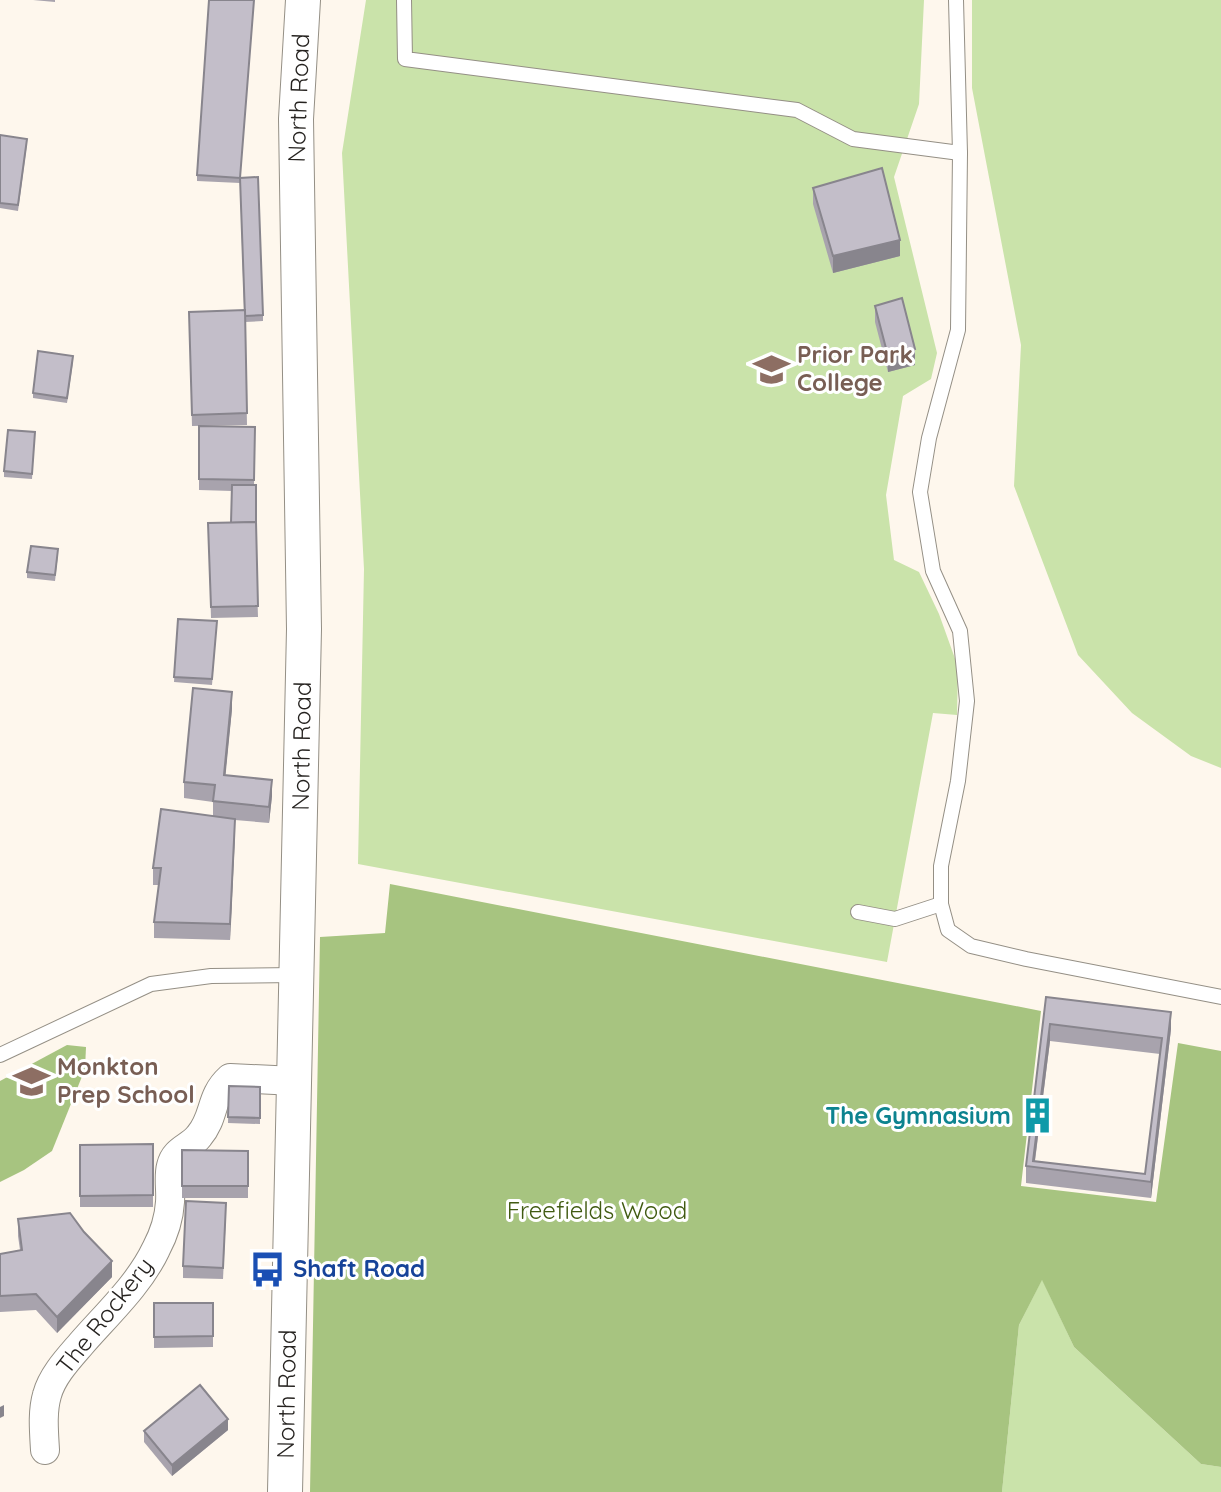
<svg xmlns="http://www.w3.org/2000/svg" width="1221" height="1492" font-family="Quicksand,sans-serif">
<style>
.green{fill:#cae3aa}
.forest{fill:#a7c480}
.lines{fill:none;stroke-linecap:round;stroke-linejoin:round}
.service-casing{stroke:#948f85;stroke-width:16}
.minor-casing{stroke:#948f85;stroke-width:30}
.tertiary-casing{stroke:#948f85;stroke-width:36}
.service{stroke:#fff;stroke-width:14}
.minor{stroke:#fff;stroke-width:28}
.tertiary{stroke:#fff;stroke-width:34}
.wall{fill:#a8a3ad;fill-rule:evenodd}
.shaded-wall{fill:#88858d}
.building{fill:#c3bec9;stroke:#88858d;stroke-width:2;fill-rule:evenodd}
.labels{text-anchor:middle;stroke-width:6;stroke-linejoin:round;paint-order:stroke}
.street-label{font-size:24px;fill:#262320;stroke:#fff}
.education-label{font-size:24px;font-weight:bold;fill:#785e54;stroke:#fff;text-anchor:start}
.culture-label{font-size:24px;font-weight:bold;fill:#0d838f;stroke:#fff;text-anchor:end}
.park-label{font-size:24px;fill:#415b12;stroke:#fff}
.transit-label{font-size:24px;font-weight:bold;fill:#164399;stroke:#fff;text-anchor:start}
</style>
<rect width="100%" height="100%" fill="#fef7ed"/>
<!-- green -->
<g class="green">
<path d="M366,0H924L919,104L894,177L937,353L931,379L903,396L886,495L894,560L919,572L939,614L958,667L957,715L933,713L887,962L358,864L364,569L342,153Z"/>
<path d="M972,0H1221V768L1191,756L1132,713L1078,655L1014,486L1021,345L972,88Z"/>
<path d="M1042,1279L1074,1347L1201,1464L1221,1467V1492H1002L1019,1325Z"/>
</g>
<!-- forest -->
<g class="forest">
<path d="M390,884L1041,1011L1021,1186L1156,1202L1178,1043L1221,1051V1467L1201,1464L1074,1347L1042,1280L1019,1325L1002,1492H310L320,937L385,933Z"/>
<path d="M67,1045L86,1047L85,1069L52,1151L24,1170L0,1182V1081Z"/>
</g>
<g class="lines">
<defs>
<g id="service">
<path d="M404,0L405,59L797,110L853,139L960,153"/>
<path d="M956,0L960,153L958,330L929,438L920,492L933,571L960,631L967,701L958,781L941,866V904L948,930L971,946L1026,959L1221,997"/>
<path d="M858,912L895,919L941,904"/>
<path d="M0,1055L151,984L211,976L295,975"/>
</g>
<path id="minor" d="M45,1450C44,1432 42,1412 47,1395C52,1376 68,1359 81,1344C107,1314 139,1285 156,1249C164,1234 169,1219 170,1202C171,1190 168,1177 171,1166C175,1149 190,1148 199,1136C216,1116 209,1097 230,1078L295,1081"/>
<path id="tertiary" d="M285,1492L304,629L296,119L303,0"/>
</defs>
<!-- service casing -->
<use href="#service" class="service-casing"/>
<!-- minor casing -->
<use href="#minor" class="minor-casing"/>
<!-- tertiary casing -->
<use href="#tertiary" class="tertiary-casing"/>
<!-- service -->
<use href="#service" class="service"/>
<!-- minor -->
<use href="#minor" class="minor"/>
<!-- tertiary -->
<use href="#tertiary" class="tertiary"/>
</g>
<!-- wall -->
<g class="wall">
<path d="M33,0H55V2Z"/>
<path d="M0,135L27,144L18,211L0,208Z"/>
<path d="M197,175L240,178L263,315V321L245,322L247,425L192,426L189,312L244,310L240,183L197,181Z"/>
<path d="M813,188L900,256L833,273L813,204Z"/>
<path d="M875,306L915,365L888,372L875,322Z"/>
<path d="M73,362L67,403L33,398V393Z"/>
<path d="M199,426L255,427L254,485L258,617L211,618L208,523H231L232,491L199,490Z"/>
<path d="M35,432L32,479L4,477V471Z"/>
<path d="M58,555L55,581L27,578V572Z"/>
<path d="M178,619L217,621L212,685L174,682Z"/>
<path d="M232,709L225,775L272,796L269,823L235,820L230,940L154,938V922L159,885H153V868L213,816V802L184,798V782Z"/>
<path d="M1046,997L1171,1029L1151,1198L1026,1183V1166ZM1050,1041L1160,1054L1145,1174L1035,1161Z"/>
<path d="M229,1086L260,1087V1124L228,1123Z"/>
<path d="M153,1144V1207H80V1145Z"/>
<path d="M182,1150L248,1151V1198H182Z"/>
<path d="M226,1215L223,1279L183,1278V1266Z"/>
<path d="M18,1219L112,1277L57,1333L36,1310L0,1312V1254L20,1250L18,1236Z"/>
<path d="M154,1303H213V1347L154,1348Z"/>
<path d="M228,1430L172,1476L144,1442V1431Z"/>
</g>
<!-- shaded-wall -->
<g class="shaded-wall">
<path d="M900,240V256L833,273V256Z"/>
<path d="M915,349V365L888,372V356Z"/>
<path d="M232,692V709L224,791V775Z"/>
<path d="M272,780V796L269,823V807Z"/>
<path d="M235,819V836L230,940V924Z"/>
<path d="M1171,1012V1029L1151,1198V1182Z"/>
<path d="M1050,1024V1041L1034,1167L1033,1161Z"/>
<path d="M112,1261V1277L57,1333V1317Z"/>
<path d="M4,1405V1416L0,1418V1407Z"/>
<path d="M228,1419V1430L172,1476V1465Z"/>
</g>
<!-- building -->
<g class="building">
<path d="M209,0H254L240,178L197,175Z"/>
<path d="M0,135L27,139L18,205L0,203Z"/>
<path d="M882,168L900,240L833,256L813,188Z"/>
<path d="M258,177L263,315L245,316L240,178Z"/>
<path d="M902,298L915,349L888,356L875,306Z"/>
<path d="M245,310L247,413L192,415L189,312Z"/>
<path d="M38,351L73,356L67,398L33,393Z"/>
<path d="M199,426L255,427L254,480L199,479Z"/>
<path d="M8,430L35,432L32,474L4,471Z"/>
<path d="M232,485H256V523V522L231,523Z"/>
<path d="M256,522L258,606L211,607L208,523Z"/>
<path d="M31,546L58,549L55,575L27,572Z"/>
<path d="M178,619L217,621L212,679L174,677Z"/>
<path d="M193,688L232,692L224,775L272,780L269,807L213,801L215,785L184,782Z"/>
<path d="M161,809L235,819L230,924L154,922L161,868H153Z"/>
<path d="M1046,997L1171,1012L1151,1182L1026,1166ZM1050,1024L1162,1038L1145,1174L1033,1161Z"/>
<path d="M229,1086L260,1087V1118L228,1117Z"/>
<path d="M153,1144V1195L80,1196V1145Z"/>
<path d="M182,1150L248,1151V1186H182Z"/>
<path d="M186,1201L226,1203L223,1268L183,1266Z"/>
<path d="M70,1213L84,1232L112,1261L57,1317L36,1294L0,1296V1254L22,1250L18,1219Z"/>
<path d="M154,1303H213V1336L154,1337Z"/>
<path d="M200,1385L228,1419L172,1465L144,1431Z"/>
</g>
<!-- icons -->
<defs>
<symbol id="school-bare" viewBox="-9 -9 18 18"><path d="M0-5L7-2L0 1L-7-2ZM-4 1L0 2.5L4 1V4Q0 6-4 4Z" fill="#8d6e63" stroke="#fff" stroke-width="2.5" paint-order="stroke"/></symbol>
<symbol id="building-bare" viewBox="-9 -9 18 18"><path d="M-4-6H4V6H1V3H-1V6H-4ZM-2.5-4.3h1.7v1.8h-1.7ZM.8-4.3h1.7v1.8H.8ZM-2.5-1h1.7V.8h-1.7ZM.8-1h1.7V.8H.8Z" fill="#0f9aa8" stroke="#fff" stroke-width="2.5" paint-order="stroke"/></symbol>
<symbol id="bus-bare" viewBox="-9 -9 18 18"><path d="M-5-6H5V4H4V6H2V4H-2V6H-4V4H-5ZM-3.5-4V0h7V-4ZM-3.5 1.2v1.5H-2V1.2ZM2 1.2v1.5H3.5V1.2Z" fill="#1a4fb4" stroke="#fff" stroke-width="2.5" paint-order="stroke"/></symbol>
</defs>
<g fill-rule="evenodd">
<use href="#school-bare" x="746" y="344" width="51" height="51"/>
<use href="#school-bare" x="6" y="1056" width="51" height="51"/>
<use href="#building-bare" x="1012" y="1090" width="51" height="51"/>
<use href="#bus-bare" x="242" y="1244" width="51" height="51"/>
</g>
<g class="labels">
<!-- street labels -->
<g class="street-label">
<text transform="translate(299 98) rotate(-88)" y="8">North Road</text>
<text transform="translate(302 746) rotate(-89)" y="8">North Road</text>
<text transform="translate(105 1316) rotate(-52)" y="8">The Rockery</text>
<text transform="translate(287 1394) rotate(-89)" y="8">North Road</text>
</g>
<!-- education labels -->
<g class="education-label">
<text x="797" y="363">Prior Park<tspan x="797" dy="28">College</tspan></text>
<text x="57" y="1075">Monkton<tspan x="57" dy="28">Prep School</tspan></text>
</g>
<!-- culture labels -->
<g class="culture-label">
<text x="1011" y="1124">The Gymnasium</text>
</g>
<!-- park labels -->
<g class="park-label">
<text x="597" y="1219">Freefields Wood</text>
</g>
<!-- transit labels -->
<g class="transit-label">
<text x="293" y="1277">Shaft Road</text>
</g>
</g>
</svg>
